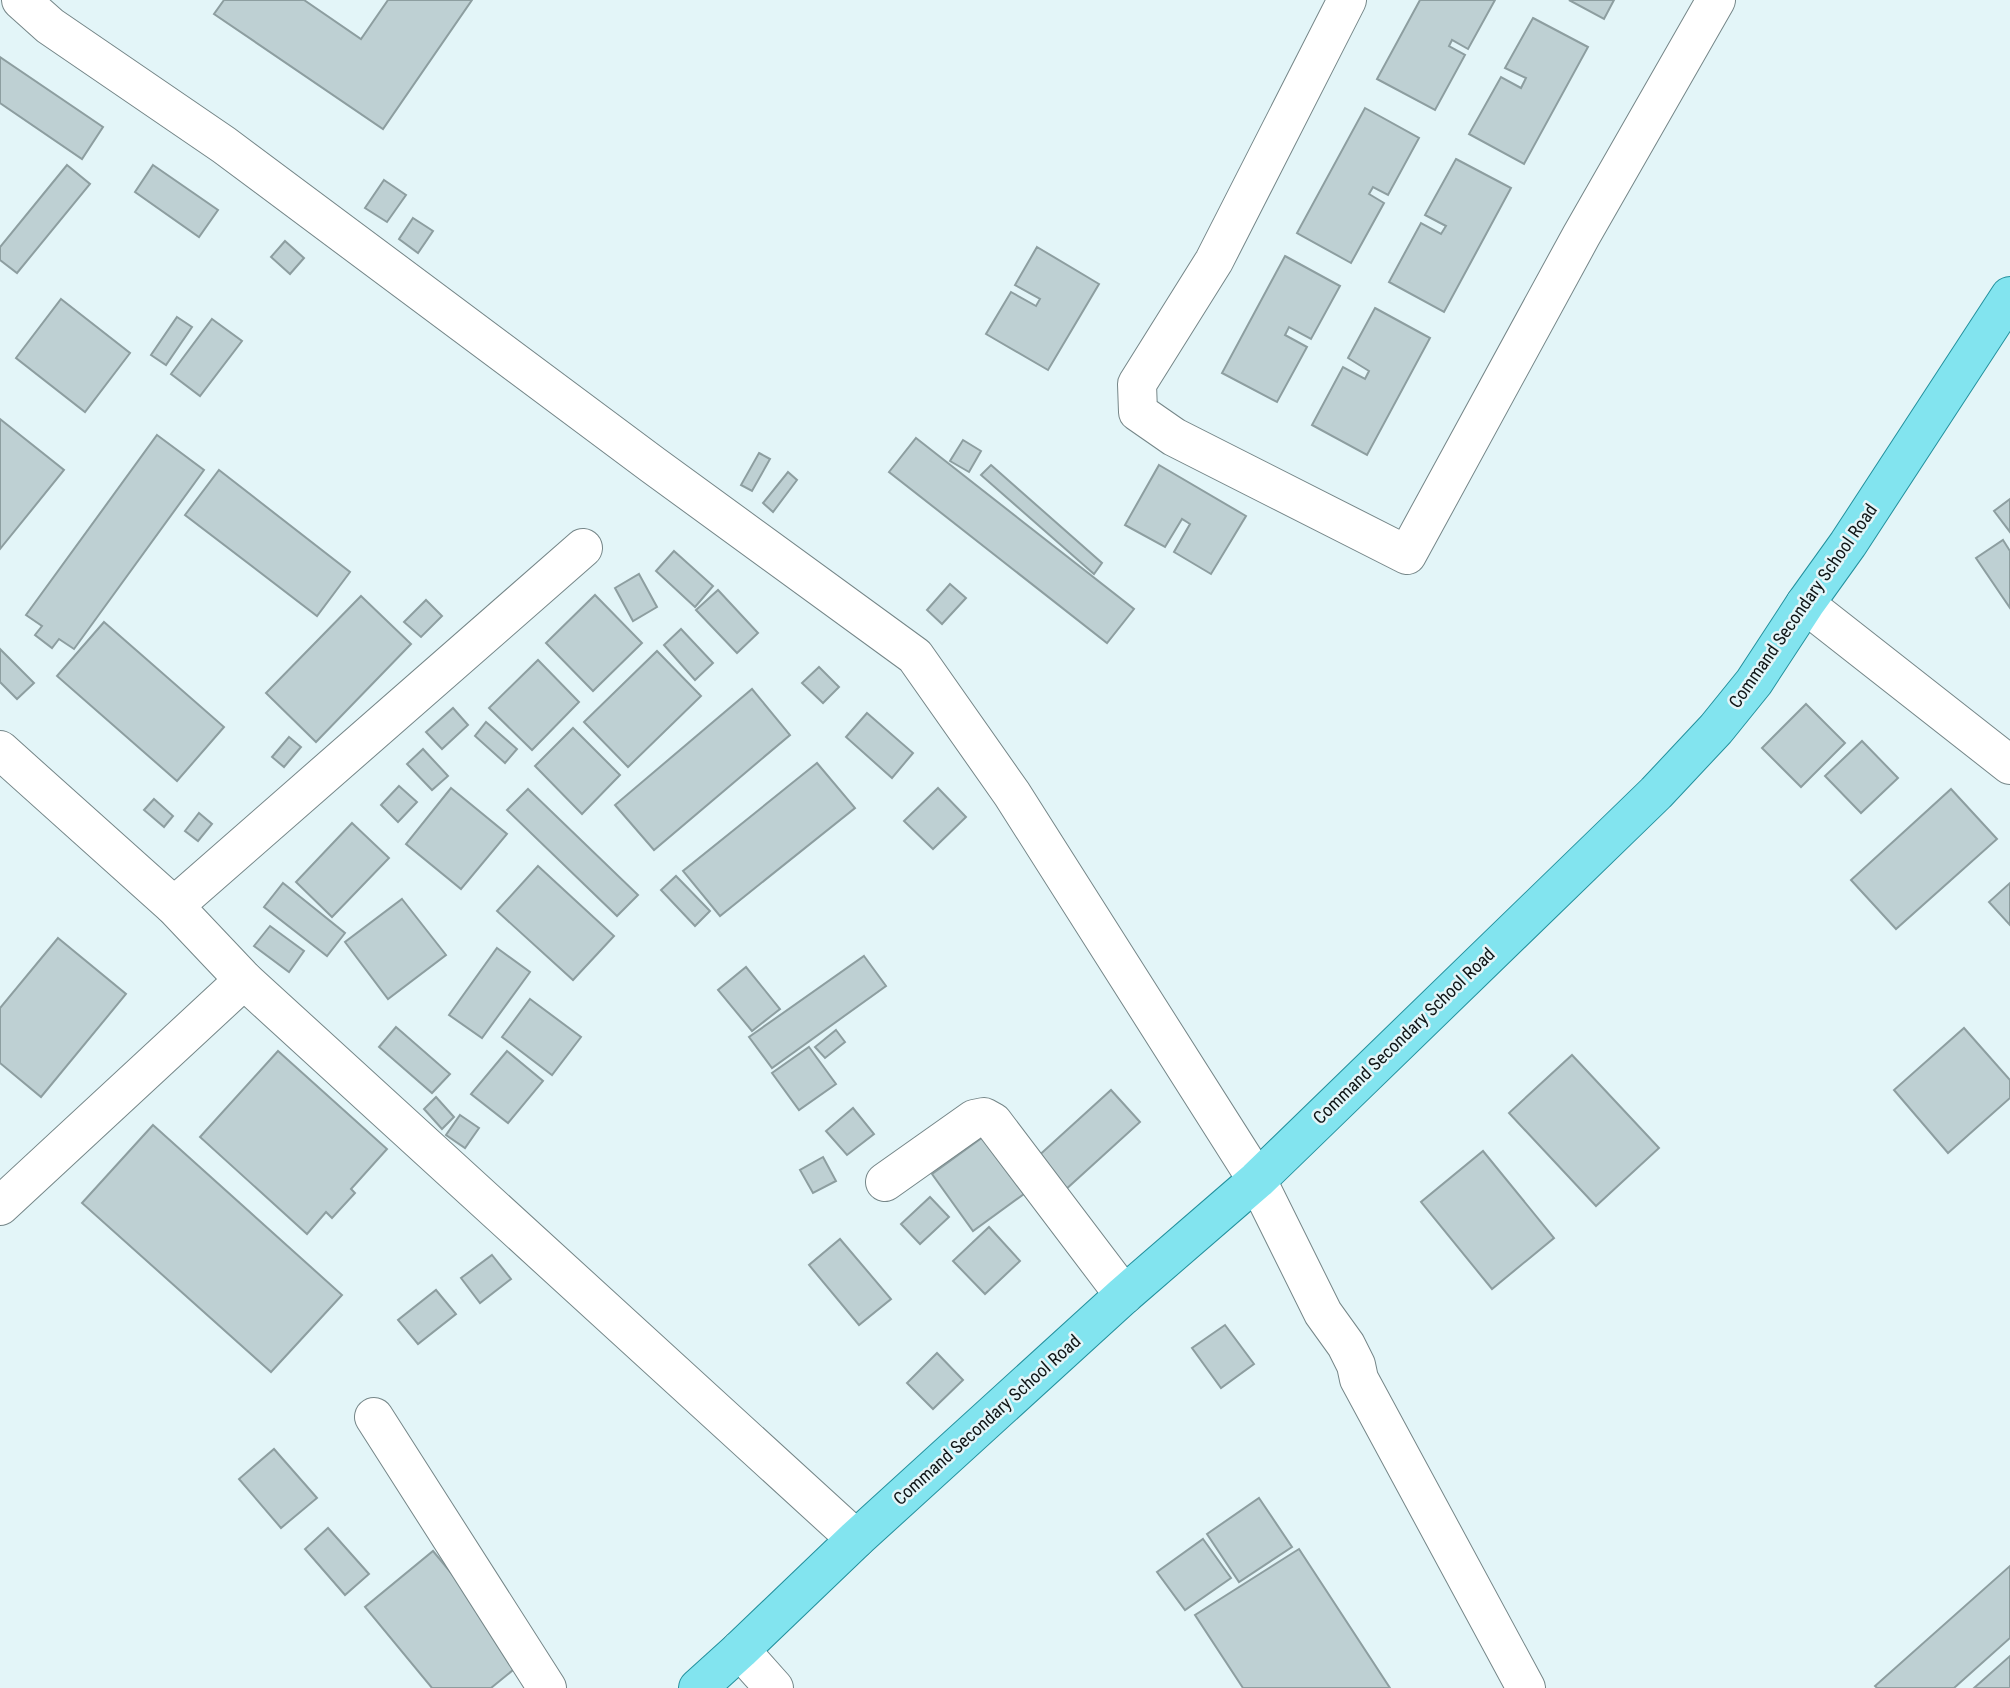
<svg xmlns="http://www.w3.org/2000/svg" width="2010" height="1688" font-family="'Roboto Condensed',sans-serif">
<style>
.building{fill:#bed0d3;stroke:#8d9ea0;stroke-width:2}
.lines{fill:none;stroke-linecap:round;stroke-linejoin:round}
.minor-casing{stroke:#758688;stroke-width:40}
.major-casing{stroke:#23909d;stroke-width:40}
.minor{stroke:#fff;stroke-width:38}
.major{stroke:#82e4ef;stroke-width:38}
.labels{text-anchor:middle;stroke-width:5;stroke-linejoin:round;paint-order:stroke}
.street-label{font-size:18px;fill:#0f1516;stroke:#e3f5f8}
</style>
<rect width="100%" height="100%" fill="#e3f5f8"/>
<!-- building -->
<g class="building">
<path d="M224,0H304L361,39L388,0H472L383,129L214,14Z"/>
<path d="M1420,0H1495L1468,49L1452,40L1449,46L1465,55L1435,110L1377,79Z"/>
<path d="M1569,0H1614L1604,19Z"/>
<path d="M1533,18L1588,47L1524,164L1469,134L1501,77L1521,88L1526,78L1505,68Z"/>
<path d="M0,57L103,127L82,159L0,103Z"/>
<path d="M1365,108L1419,138L1388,195L1373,187L1369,194L1384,203L1351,263L1297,233Z"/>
<path d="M1456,159L1511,188L1444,312L1389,282L1421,223L1441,234L1446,226L1425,215Z"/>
<path d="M67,165L90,184L17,273L0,260V247Z"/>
<path d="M153,165L218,210L199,237L135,192Z"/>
<path d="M384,180L406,195L387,222L365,208Z"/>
<path d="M413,218L433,231L418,253L399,239Z"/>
<path d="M285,241L304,258L290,274L271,257Z"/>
<path d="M1037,247L1099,284L1048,370L986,334L1011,292L1036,306L1040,299L1015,285Z"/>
<path d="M1285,256L1340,286L1311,339L1289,327L1285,335L1307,347L1277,402L1222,373Z"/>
<path d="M61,299L130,353L85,412L16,358Z"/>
<path d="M1375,308L1430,338L1367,455L1312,425L1343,367L1365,379L1369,371L1348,358Z"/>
<path d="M177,317L192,327L166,365L151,355Z"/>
<path d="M212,319L242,341L200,396L171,374Z"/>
<path d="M0,419L64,470L0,549Z"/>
<path d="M157,435L204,470L74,649L59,639L52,648L35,635L42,626L26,615Z"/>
<path d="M916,438L1134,609L1107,643L889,472Z"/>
<path d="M963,440L981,451L969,472L950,461Z"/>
<path d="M759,453L770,459L752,491L741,485Z"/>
<path d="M991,465L1102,563L1094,574L981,475Z"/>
<path d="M1159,465L1246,516L1211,574L1174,552L1190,524L1182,519L1165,547L1125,525Z"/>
<path d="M219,470L350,572L317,616L185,515Z"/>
<path d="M788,472L797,480L773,512L763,503Z"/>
<path d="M2010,499V532L1994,511Z"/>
<path d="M2003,540L2010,551V608L1976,558Z"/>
<path d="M674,551L713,586L695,607L656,571Z"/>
<path d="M639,574L657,607L633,621L615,588Z"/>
<path d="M950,584L966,598L942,624L927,610Z"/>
<path d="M718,590L758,633L737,653L696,610Z"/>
<path d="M595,595L642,643L593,691L546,643Z"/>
<path d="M361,596L411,644L316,742L266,693Z"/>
<path d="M426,600L442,616L421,637L404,622Z"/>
<path d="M104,622L224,727L177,781L57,676Z"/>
<path d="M681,629L713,663L695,680L664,645Z"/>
<path d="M0,649L34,683L17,699L0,682Z"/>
<path d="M657,651L701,696L628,767L584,722Z"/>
<path d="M538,660L579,702L532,750L489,708Z"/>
<path d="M819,667L839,687L823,703L802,683Z"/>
<path d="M752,689L790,735L654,850L615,805Z"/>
<path d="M1806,704L1845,743L1801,787L1762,748Z"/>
<path d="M453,708L468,725L442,749L426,732Z"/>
<path d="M867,713L913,753L892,778L846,737Z"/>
<path d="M486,722L517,749L505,763L475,736Z"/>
<path d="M573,728L620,775L582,814L535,766Z"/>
<path d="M289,737L301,747L284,767L272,757Z"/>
<path d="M1862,741L1898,778L1861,813L1825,776Z"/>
<path d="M423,749L448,776L432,790L407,764Z"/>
<path d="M817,763L855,808L720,916L683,871Z"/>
<path d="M399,786L417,802L398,822L381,805Z"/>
<path d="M451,788L507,834L461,889L406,844Z"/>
<path d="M938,788L966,817L933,849L904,821Z"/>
<path d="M528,789L638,895L617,916L507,810Z"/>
<path d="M1951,789L1997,839L1896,929L1851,880Z"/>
<path d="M154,799L173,816L164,827L144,810Z"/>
<path d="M199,813L212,824L198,841L185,831Z"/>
<path d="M352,823L389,858L332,917L296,882Z"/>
<path d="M538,866L614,936L573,980L497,911Z"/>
<path d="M676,876L710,911L695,926L661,890Z"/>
<path d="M283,883L345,933L327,956L264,907Z"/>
<path d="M2010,883V925L1989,902Z"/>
<path d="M402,899L446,955L388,999L345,942Z"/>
<path d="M270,926L304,951L289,972L254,946Z"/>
<path d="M58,938L126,994L41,1097L0,1063V1008Z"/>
<path d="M497,948L530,972L482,1038L449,1015Z"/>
<path d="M864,956L886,986L772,1068L749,1037Z"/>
<path d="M746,967L780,1009L752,1031L718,990Z"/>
<path d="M530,999L581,1037L552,1075L502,1037Z"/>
<path d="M396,1027L450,1074L432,1093L379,1047Z"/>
<path d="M1964,1028L2010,1080V1098L1948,1153L1894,1090Z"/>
<path d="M836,1030L845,1042L825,1058L815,1047Z"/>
<path d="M809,1047L836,1084L799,1110L772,1073Z"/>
<path d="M278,1051L387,1149L351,1189L355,1193L332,1218L326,1212L307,1234L200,1137Z"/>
<path d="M507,1051L543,1081L508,1123L471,1094Z"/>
<path d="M1572,1055L1659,1148L1596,1206L1509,1113Z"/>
<path d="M1111,1090L1140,1122L1064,1191L1035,1159Z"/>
<path d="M436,1097L454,1117L442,1129L424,1109Z"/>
<path d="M853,1108L874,1134L847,1155L826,1131Z"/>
<path d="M460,1115L479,1128L465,1148L446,1135Z"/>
<path d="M153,1125L342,1295L271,1372L82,1203Z"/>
<path d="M983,1137L1024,1194L973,1231L932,1174Z"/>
<path d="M1483,1151L1554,1238L1492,1289L1421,1202Z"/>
<path d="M823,1157L836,1181L813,1193L800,1170Z"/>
<path d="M930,1197L949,1217L920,1244L901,1224Z"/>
<path d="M989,1227L1020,1261L985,1294L953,1261Z"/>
<path d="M840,1239L891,1299L859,1325L809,1265Z"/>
<path d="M492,1255L511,1279L480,1303L461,1278Z"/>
<path d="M436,1290L456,1314L418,1344L398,1320Z"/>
<path d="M1225,1325L1254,1364L1221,1388L1192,1348Z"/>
<path d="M937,1353L963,1380L933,1409L907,1383Z"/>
<path d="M274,1449L317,1498L281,1528L239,1479Z"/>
<path d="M1259,1498L1292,1547L1239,1582L1207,1534Z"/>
<path d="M328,1528L369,1574L345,1595L305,1549Z"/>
<path d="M1203,1539L1231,1578L1185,1610L1157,1572Z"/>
<path d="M1299,1549L1390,1688H1243L1195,1615Z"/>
<path d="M433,1551L524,1661L491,1688H432L365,1607Z"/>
<path d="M2010,1566V1638L1954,1688H1877L1875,1686Z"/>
<path d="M2010,1656V1688H1974Z"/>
</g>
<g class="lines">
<defs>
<g id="minor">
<path d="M21,0L50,26L224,145L653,465L915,656L1012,794L1257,1180L1323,1313L1346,1345L1356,1365L1359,1379L1526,1688"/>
<path d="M1347,0L1214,261L1137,384L1138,412L1174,437L1407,555L1581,236L1716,0"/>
<path d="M1805,604L2010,765"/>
<path d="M0,750L174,906L244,980L856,1539"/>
<path d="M174,906L583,548"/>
<path d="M885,1182L974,1119L984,1117L993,1122L1124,1295"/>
<path d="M0,1206L244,980"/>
<path d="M374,1417L547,1688"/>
<path d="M740,1650L774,1688"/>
</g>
<path id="major" d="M698,1688L740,1650L856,1539L1124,1295L1257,1180L1656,793L1716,729L1754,682L1805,604L1848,544L2010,296"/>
</defs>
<!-- minor casing -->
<use href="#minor" class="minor-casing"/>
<!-- major casing -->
<use href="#major" class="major-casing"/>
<!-- minor -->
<use href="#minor" class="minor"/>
<!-- major -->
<use href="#major" class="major"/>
</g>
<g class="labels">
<!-- street labels -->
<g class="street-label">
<text transform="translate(1803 606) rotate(-55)" y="6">Command Secondary School Road</text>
<text transform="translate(1404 1036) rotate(-44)" y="6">Command Secondary School Road</text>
<text transform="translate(987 1420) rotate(-42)" y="6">Command Secondary School Road</text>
</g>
</g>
</svg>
